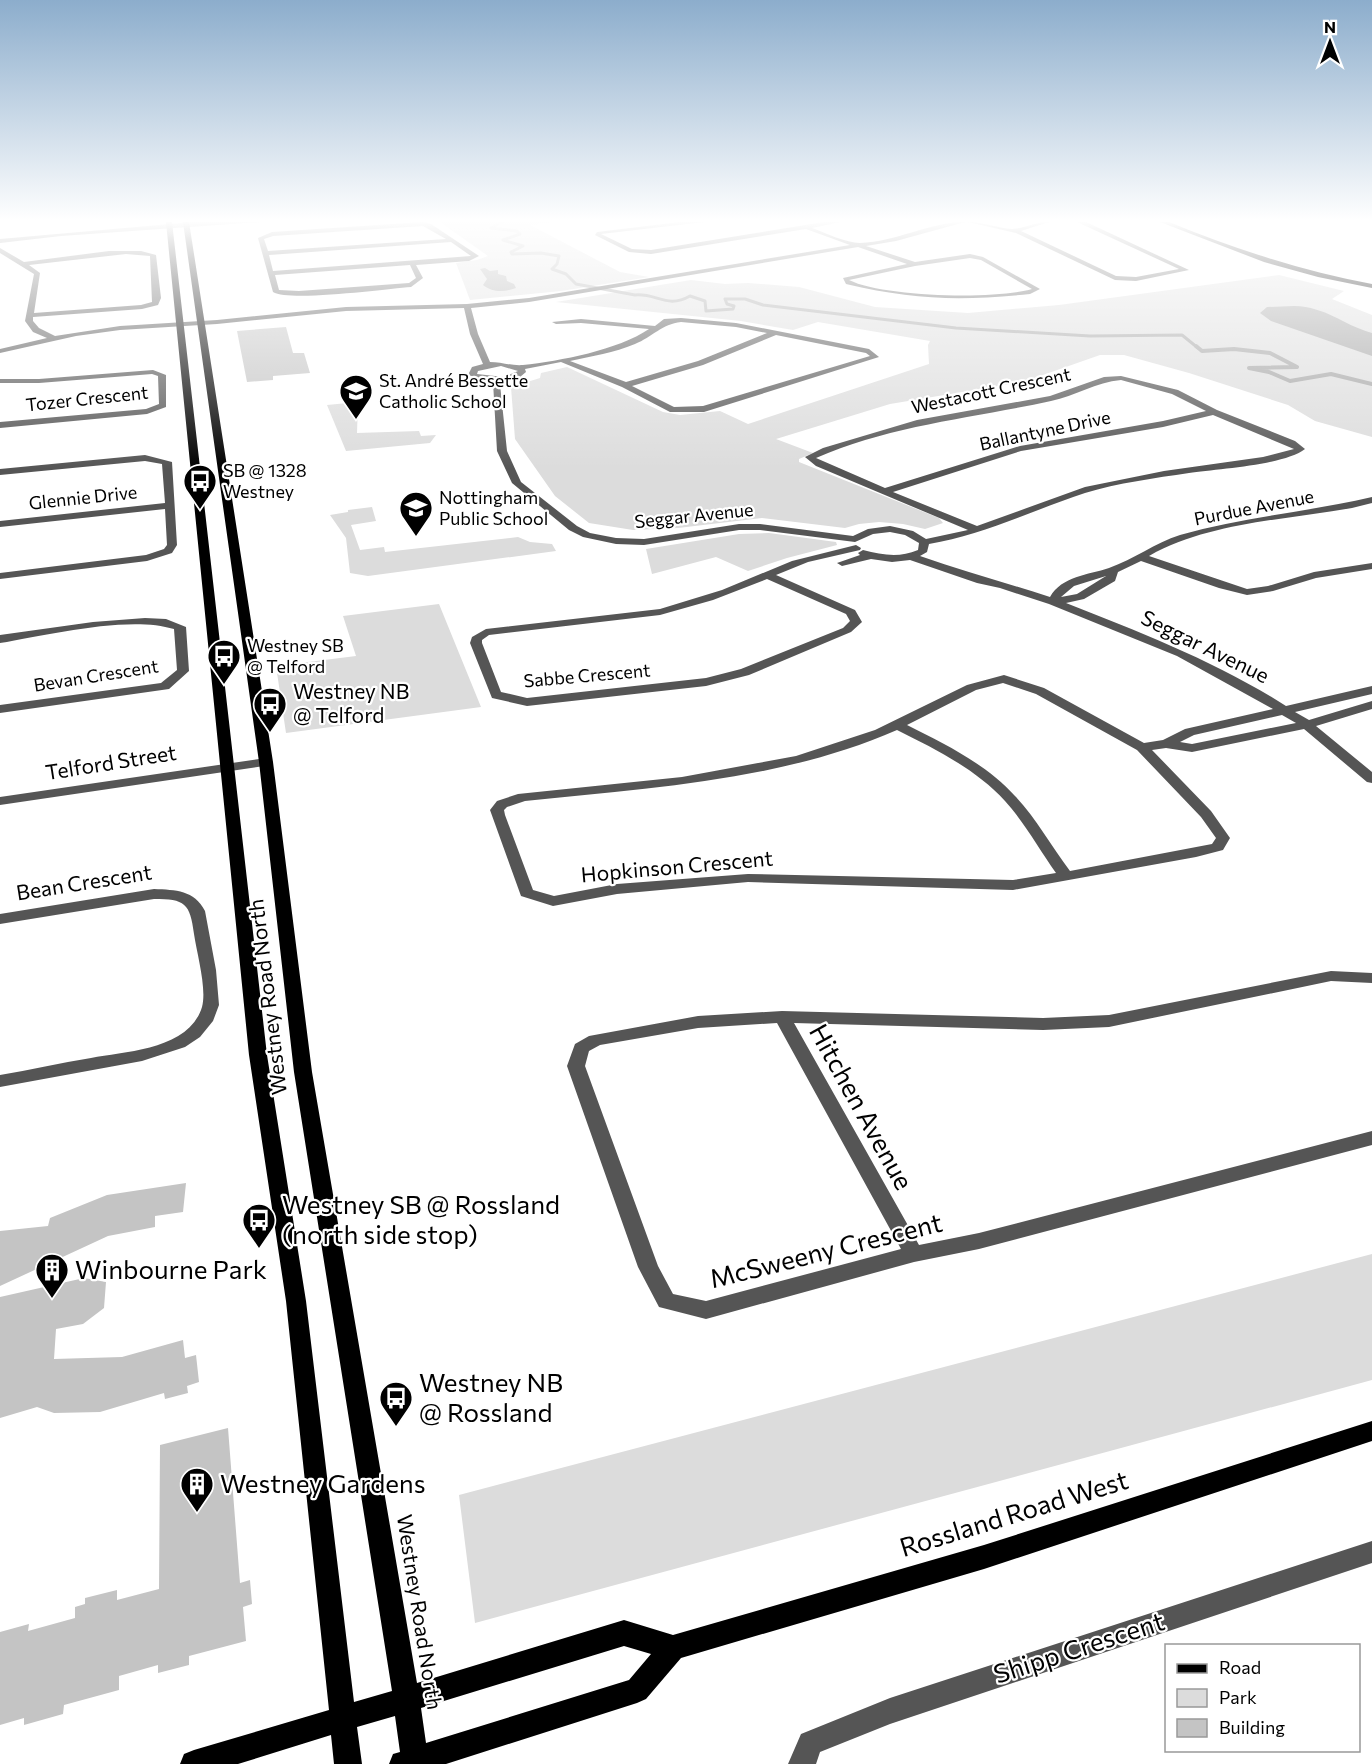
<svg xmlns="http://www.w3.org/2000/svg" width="1372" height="1764" font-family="Commissioner,sans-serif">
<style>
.green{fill:#dcdcdc}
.water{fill:#a3a3a3}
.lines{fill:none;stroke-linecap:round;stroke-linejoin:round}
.stream-far1{stroke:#a3a3a3;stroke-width:3}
.stream{stroke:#a3a3a3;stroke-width:4}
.building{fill:#c4c4c4}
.minor{fill:#555;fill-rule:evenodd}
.major{fill:#000;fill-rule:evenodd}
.labels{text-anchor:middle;stroke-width:4.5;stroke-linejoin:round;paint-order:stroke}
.far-poi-label{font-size:18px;fill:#000;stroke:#fff;text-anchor:start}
.far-street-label{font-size:18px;fill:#000;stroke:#fff}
.street-label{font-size:21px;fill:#000;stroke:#fff}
.poi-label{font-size:21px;fill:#000;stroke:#fff;text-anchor:start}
.near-street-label{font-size:26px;fill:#000;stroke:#fff}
.near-poi-label{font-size:26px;fill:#000;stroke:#fff;text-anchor:start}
</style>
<rect width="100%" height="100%" fill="#fff"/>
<!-- green -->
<g class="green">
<path d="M440,222H553L530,225L620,272L649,277L561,291L470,300L456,263L477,260L488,256Z"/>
<path d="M1279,275L1344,291L1332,299L1372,315V437L1315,421L1288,405L1189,373L1124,355H1100L1023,382L890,404L776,439L813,453L799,459V462L939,518L943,523L925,529L903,524L879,522L859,524L845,528L762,518L678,528L633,530L589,523L555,496L515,439L511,387L540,378L541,373L567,367L663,412L680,415L720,411L748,424L929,364L928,345L930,341L818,322L793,330L741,321L556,302L691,280L725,284L748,283L799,287L875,307L968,313L1059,305Z"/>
<path d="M358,402L357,433L419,431L421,436L436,435L430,443L346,451L327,405Z"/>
<path d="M372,507L376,521L351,525L360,550L384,547L385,552L518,537L530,542L552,544L556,551L368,576L350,573L346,538L330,515L348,512V510Z"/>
<path d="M769,533L836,542L837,545L787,558L748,571L716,557L652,574L646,549L739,534Z"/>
<path d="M439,604L481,707L286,733L276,666L356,656L343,616Z"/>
<path d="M1372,1254V1380L475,1623L459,1495Z"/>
</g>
<!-- water -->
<g class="water">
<path d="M485,268L490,271L498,270V274L506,276L507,281L514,284L516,288C505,292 493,293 483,285L487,279L480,269Z"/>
<path d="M1294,306C1327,307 1341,324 1372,333V356L1271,321L1260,313L1267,307Z"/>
</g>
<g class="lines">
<!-- stream-far1 -->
<path class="stream-far1" d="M502,222L491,228L517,231L520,234L503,240L523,246L511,252L512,254L541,253L559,256L557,264L552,269L566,274L576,284L635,295C657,293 667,309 690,296L705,301L706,311L733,309L734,306L727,304L725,299H745L763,305L956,328L1090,336L1182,335L1198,348"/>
<!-- stream -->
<path class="stream" d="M1196,346L1202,351L1234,349L1270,353L1297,367L1249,368L1269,372L1290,381L1331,374L1372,384"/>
</g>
<!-- building -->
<g class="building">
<path d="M286,327L293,353H304L310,373L273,376V380L247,382L237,331Z"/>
<path d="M186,1183L183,1212L155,1216V1227L108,1236L0,1286V1231L48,1226L50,1218L107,1195Z"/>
<path d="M84,1278L106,1282L104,1308L83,1324L56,1329L54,1359L122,1357L183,1340L185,1358L196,1355L199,1382L187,1386L188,1393L165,1399L164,1393L100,1412L54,1413L37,1407L0,1418V1297Z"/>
<path d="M228,1428L240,1583L250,1580L252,1604L243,1607L246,1641L189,1656V1665L158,1673V1665L119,1676V1690L64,1705L63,1714L24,1725V1718L0,1725V1632L29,1624L28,1631L75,1618V1607L85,1604V1598L117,1590V1600L159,1589L160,1445Z"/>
</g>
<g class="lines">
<!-- minor -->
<g class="minor">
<path d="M193,222H260L61,236L0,243V239Z"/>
<path d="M423,222L431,224L479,256L469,261L416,265L423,278L411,287C385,289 290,302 273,292L258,238L272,232ZM423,226L446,239L268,251L264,239L273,236ZM451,242L471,256L273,271L269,255ZM410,265L416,278L409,283L299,291L279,290L275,275Z"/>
<path d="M680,222H704L601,234L632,249L651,250L824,222H840L812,228C826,233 846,243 860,243C896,242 929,222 965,222L896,241L866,246L915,262L970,254L983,257L1040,289L1030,294C960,301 914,300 846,284L843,278L907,264L858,247L529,302L471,308L478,334L490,362C501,362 512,366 523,365C560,361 618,350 649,329L581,323L556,324L552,322L581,319L655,326L664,319L681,318L736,323L869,349L879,357L704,412H670L622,387L561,362L525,369L526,372L520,377L500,384L507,451L521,482L577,526L590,533L616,538L644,539L739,524H760L853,536L868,529L890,526L913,531L926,539L968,530L816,466L805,457L823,448L917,420L1050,396L1104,377L1121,376L1178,390L1217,410L1295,441L1305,449C1285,465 1216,469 1189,473C1155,478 1118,483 1085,493C1033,510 984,535 929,544L927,552L920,556C963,571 1007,583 1050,597C1062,576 1088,575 1109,568C1134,559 1155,543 1180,535C1243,517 1308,512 1372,497V503L1352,508C1285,520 1210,522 1149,556L1247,589L1268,586L1314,572L1372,563V569L1316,578L1273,591L1247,595L1219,588L1141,561L1118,572L1115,581L1084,599L1066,603C1142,633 1217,662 1286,706L1372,686V694L1295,712L1309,720L1372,701V709L1316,726L1372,772V783L1367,782L1304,729L1192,752L1166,748L1152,750L1211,811L1230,838L1223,850L1196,857L1013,890L748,882L617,894L553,906L521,896L490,810L497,801L518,794L682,777L796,756L875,730L967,685L1004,675L1044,688L1144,743L1163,740L1185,729L1273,709L1177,656L1049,604L1000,588L977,583L910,560L892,562L871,559L842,566L837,563L860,555L858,553L863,550C883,555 899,558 918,550L919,543L905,535L890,532L873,534L855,542L760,530H739L644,545L616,544L583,537L569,530L512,483L497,451L493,382L468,375L472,367L483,364L470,334L464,308L346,311L217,324L120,330L76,336L0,353V349L47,338L33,332L25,321L34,274L0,253V248L24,262L109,251H141L156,255L161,298L158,305L142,309L33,317V321L39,328L55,336L120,326L217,320L346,307L467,304L529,298L850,245L806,229L651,254L629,252L595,235L597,232ZM126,254L150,256L152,302L141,305L34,313L40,273L29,265ZM970,258L981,260L1032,289C995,300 883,297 849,280L915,266ZM681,322L736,327L767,333L698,361L626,382L570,361C592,356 614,353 635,344C652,337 662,324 681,322ZM776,335L866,353L870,356L703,406L674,407L632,386L703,365ZM501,366L518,371L504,377L477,374L478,371ZM1121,380L1172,394L1206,411L1163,421L1020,446L885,488L816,458C891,425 973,418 1051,401C1075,396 1096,382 1121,380ZM1213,415L1294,449L1263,457L1164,471L1085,487L977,526L893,492L1021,451L1163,427ZM1106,576L1077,594L1061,597L1074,586ZM1003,683L1036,694L1137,750L1201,817L1216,838L1212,844L1070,871C1051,846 1036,818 1015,796C986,764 945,744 907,725L976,690ZM1282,715L1296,723L1192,744L1180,742L1194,735ZM897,730C935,749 976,769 1005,801C1025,823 1039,849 1056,873L1013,880L748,874L617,884L554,896L533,890L505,815L504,810L507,807L525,801C650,788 780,781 897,730Z"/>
<path d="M968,222C983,222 997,228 1012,229C1022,229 1036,222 1049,222L1021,231L1116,276L1136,277L1179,269L1077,222H1086L1189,270L1136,281L1115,280L1016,233Z"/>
<path d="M153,370L166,375V407L147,414L0,428V422L146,409L159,404L158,376L152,374L39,383H0V379H39Z"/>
<path d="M145,455L172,462L177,545L172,553L147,561L0,579V573L146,555L164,549L167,545L165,509L0,527V521L165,503L162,464L145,461L0,475V469Z"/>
<path d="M856,545L861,548L860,550L808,562L776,575L855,610L862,622L851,632L749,675L706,686L527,706L492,698L470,643L472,637L486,629L660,609L722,590L792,561ZM767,579L846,614L850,621L843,628L741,669L706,678L527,698L501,692L482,643V640L489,635L660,615L713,600Z"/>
<path d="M145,618L166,619L186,627L189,671L169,689L0,713V705L161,683L177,670L174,629C129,615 48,635 0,643V635L93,622Z"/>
<path d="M266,758L273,762L271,765L0,805V797Z"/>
<path d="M154,889C176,890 194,890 205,911L216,970L219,1005L213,1021L200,1037L185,1047L142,1061L0,1087V1075C30,1070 60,1063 91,1058C126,1051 189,1050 202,1007C207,989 197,954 194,934C190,903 185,899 154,899L0,924V914Z"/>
<path d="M1331,971L1372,973V983L1331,981L1109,1027L1043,1030L794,1023L919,1245L979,1233L1372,1131V1145L979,1249L914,1262L706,1319L659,1307L638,1267L567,1066L575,1044L589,1036L698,1016L782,1011L1043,1018L1109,1015ZM777,1023L901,1249L706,1301L673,1294L658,1266L585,1066L589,1051L600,1045L698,1028Z"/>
<path d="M1372,1541V1563L890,1724L820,1752L816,1764H788L801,1734L890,1698Z"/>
</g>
<!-- major -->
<g class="major">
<path d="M166,222H172L267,1055L306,1301L354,1702L392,1691L294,1072L259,762L183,222H189L273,762L312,1072L417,1683L624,1620L673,1635L984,1545L1372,1421V1441L984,1569L681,1658L646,1699L637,1703L446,1764H389L393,1754L400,1752L395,1716L357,1727L362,1764H334L331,1735L238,1764H180L184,1754L194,1750L329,1710L286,1301L249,1055ZM624,1646L651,1654L629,1680L426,1743L421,1708Z"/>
<path d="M1160,222H1169C1235,249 1302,271 1372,284V288L1318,277L1264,262Z"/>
</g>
</g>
<!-- sky -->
<linearGradient id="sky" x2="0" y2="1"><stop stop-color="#8cadcc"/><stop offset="0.47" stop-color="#fff"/><stop offset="1" stop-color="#fff" stop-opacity="0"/></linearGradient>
<rect width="1372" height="469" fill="url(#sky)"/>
<!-- icons -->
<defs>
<symbol id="school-pin" viewBox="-11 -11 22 30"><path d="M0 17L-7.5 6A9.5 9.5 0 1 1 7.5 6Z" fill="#000" stroke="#fff"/><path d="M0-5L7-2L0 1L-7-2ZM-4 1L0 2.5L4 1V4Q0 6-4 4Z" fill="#fff"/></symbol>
<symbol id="bus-pin" viewBox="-11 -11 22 30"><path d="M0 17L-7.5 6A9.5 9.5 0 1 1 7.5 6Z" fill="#000" stroke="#fff"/><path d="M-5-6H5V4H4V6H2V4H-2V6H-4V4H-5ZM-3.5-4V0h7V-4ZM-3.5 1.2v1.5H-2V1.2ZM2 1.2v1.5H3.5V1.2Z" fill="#fff"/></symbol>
<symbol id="building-pin" viewBox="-11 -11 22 30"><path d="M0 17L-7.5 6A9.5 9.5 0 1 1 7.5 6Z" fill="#000" stroke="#fff"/><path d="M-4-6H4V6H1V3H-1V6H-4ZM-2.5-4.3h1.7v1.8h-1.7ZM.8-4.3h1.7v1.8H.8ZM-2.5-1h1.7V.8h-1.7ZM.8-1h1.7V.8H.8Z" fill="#fff"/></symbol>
</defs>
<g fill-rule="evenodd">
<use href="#school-pin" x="337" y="372" width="38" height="52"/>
<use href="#bus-pin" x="181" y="462" width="38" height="52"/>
<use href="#school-pin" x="397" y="489" width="38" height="52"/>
<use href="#bus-pin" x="205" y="637" width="38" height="52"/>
<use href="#bus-pin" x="251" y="685" width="38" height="52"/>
<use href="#bus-pin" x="240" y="1201" width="38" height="52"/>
<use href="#building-pin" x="33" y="1251" width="38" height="52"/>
<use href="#bus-pin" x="377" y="1379" width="38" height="52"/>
<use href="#building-pin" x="178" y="1465" width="38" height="52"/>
</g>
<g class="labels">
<!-- far-poi labels -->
<g class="far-poi-label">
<text x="379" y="387">St. André Bessette<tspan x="379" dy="21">Catholic School</tspan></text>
<text x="223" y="477">SB @ 1328<tspan x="223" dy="21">Westney</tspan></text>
<text x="439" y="504">Nottingham<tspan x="439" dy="21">Public School</tspan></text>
<text x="247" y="652">Westney SB<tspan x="247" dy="21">@ Telford</tspan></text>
</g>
<!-- far-street labels -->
<g class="far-street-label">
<text transform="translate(991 391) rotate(-12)" y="6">Westacott Crescent</text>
<text transform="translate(87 399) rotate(-6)" y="6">Tozer Crescent</text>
<text transform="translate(1045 431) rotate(-12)" y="6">Ballantyne Drive</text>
<text transform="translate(83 498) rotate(-6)" y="6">Glennie Drive</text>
<text transform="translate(1254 508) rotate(-11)" y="6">Purdue Avenue</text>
<text transform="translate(694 516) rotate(-6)" y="6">Seggar Avenue</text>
<text transform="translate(96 676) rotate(-9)" y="6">Bevan Crescent</text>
<text transform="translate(587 676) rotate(-5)" y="6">Sabbe Crescent</text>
</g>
<!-- street labels -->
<g class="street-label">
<text transform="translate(1205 647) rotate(26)" y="7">Seggar Avenue</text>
<text transform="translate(111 763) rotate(-9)" y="7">Telford Street</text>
<text transform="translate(677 867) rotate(-5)" y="7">Hopkinson Crescent</text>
<text transform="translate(84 883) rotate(-9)" y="7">Bean Crescent</text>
<text transform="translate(268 997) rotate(-97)" y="7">Westney Road North</text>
<text transform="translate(419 1612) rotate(81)" y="7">Westney Road North</text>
</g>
<!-- poi labels -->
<g class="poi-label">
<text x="293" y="699">Westney NB<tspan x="293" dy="24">@ Telford</tspan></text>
</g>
<!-- near-street labels -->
<g class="near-street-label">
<text transform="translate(861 1107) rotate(61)" y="9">Hitchen Avenue</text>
<text transform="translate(826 1251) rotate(-14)" y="9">McSweeny Crescent</text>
<text transform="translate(1014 1514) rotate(-17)" y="9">Rossland Road West</text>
<text transform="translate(1079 1648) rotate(-18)" y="9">Shipp Crescent</text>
</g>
<!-- near-poi labels -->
<g class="near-poi-label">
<text x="282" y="1214">Westney SB @ Rossland<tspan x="282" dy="30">(north side stop)</tspan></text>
<text x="75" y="1279">Winbourne Park</text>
<text x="419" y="1392">Westney NB<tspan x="419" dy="30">@ Rossland</tspan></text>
<text x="220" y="1493">Westney Gardens</text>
</g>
</g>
<!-- legend -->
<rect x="1165" y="1644" width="195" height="108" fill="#ffffff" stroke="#999999" stroke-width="1.5"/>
<rect x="1177" y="1664" width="30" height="9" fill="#000000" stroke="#999999" stroke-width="1.5"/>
<text x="1219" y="1674" font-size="18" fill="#000000">Road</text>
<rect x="1177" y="1689" width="30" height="18" fill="#dcdcdc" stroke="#999999" stroke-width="1.5"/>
<text x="1219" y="1704" font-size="18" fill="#000000">Park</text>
<rect x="1177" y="1719" width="30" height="18" fill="#c4c4c4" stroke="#999999" stroke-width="1.5"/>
<text x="1219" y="1734" font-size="18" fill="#000000">Building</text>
<!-- north arrow -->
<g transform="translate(1330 42)" stroke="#ffffff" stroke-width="4.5" paint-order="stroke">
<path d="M0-4.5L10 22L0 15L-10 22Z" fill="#000000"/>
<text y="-9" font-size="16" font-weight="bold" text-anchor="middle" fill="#000000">N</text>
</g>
</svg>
